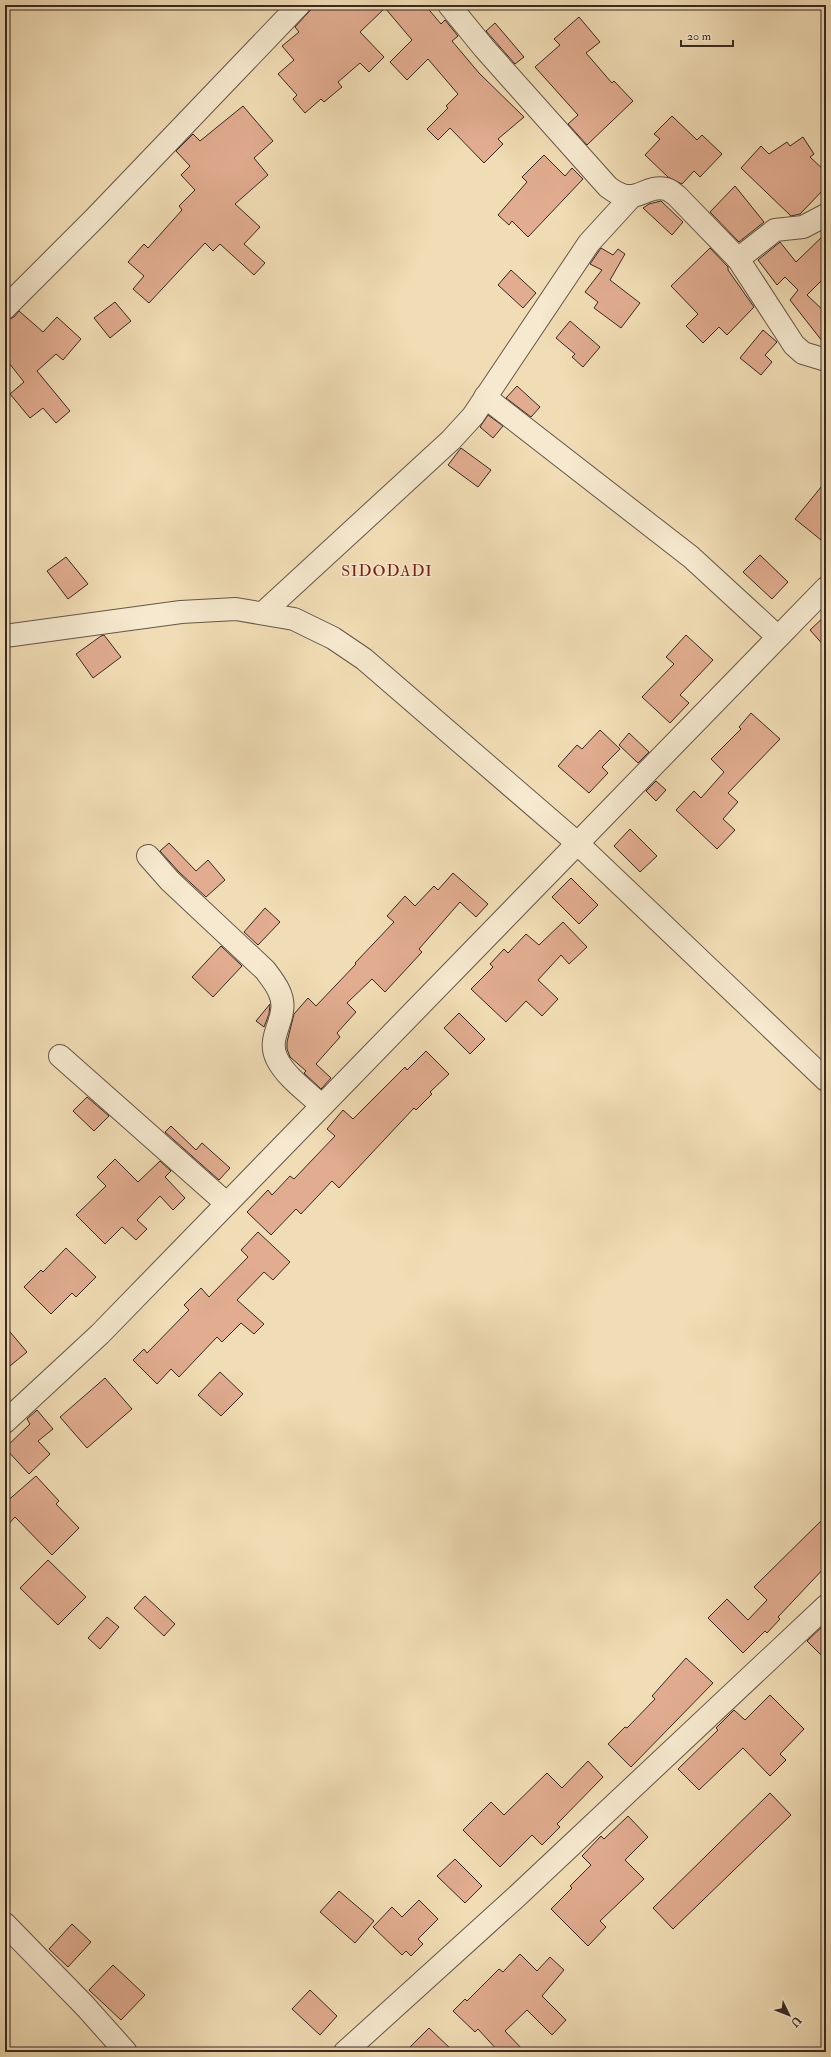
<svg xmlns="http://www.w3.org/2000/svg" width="831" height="2057" font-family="'IM FELL Double Pica',serif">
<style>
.building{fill:#e1ac90;stroke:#372922}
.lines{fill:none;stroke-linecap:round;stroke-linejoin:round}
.minor-casing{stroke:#665647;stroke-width:24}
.minor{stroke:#f6e9cf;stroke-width:22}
.labels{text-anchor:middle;stroke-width:3;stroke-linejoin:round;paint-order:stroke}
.quarter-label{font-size:16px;letter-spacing:1px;fill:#7a1f14;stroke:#f6e9cf}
</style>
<rect width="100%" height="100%" fill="#f1ddb5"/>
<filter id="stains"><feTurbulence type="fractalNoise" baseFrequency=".005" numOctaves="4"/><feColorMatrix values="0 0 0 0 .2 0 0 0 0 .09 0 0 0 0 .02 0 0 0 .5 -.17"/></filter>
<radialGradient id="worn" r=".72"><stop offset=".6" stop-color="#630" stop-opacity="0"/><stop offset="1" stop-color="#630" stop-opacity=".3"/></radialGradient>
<!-- building -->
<g class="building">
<path d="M315,5H425L441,24L445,20L458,36L452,41L479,73L524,117L498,139L503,144L484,163L450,128L438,140L427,129L448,108L446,106L458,94L428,59L407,80L390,62L412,40L385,8L360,32L384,57L369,72L360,63L338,82L342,87L324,102L321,99L305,113L293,99L297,95L278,74L294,60L282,46L299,32L295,27Z"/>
<path d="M579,17L600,42L586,53L612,83L614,81L633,101L587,145L568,124L578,115L535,67L560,45L554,39Z"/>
<path d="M495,23L524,57L515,64L486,31Z"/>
<path d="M243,106L273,141L254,158L268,175L235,204L260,227L244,244L265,263L254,275L220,244L213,251L205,243L149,303L133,289L144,276L128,262L144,244L148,248L182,210L179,206L195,190L181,175L190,166L176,151L193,134L200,141Z"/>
<path d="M672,116L697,140L702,135L722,154L700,177L694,171L682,184L668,177L645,155L660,139L654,134Z"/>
<path d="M803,137L814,154L810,157L826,172V187L800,214L791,216L741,168L761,146L769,154L787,142L790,146Z"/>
<path d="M544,155L565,176L572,168L583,179L528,237L512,221L509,225L498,215L527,182L522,177Z"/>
<path d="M735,186L764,222L739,242L710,212Z"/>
<path d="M661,201L683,222L672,235L643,208L649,204Z"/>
<path d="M826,233V276L807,295L826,313V346L790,300L798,290L785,277L777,285L758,260L780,242L796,262Z"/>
<path d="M601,248L613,255L618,249L625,254L610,280L640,303L621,328L594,308L598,302L585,292L602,270L590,264Z"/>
<path d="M710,248L728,267V270L754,307L727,335L719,327L703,343L686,326L698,314L671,286Z"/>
<path d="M511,270L536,293L523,308L498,285Z"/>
<path d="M115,302L131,321L110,338L94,318Z"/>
<path d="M19,311L43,332L57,317L81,339L63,360L56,354L37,371L70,411L56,423L43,408L30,418L10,394L24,382L5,358V321L14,317Z"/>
<path d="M570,321L600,347L583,367L572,357L575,354L556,338Z"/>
<path d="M763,330L777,342L765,355L772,362L761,375L740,358Z"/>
<path d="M517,386L540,407L531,417L506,398Z"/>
<path d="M488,415L503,426L493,438L480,427Z"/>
<path d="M461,448L491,470L478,487L448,465Z"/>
<path d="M826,481V544L795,519Z"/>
<path d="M760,555L788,582L772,599L743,572Z"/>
<path d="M66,557L88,584L68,599L47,571Z"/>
<path d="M826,615V648L810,630Z"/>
<path d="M104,635L121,657L93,678L76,654L101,636Z"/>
<path d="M686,635L713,660L680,695L689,703L670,723L642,697L674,664L666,657Z"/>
<path d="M751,713L780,739L728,793L738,802L723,819L735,830L717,849L676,810L694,791L701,798L724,772L711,759L741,729L739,727Z"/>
<path d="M600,730L620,749L602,767L608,773L589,793L558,766L577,745L582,749Z"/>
<path d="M629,733L649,752L638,763L619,745Z"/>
<path d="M656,781L666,790L656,801L646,791Z"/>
<path d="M630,829L657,856L640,872L614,846Z"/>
<path d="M169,843L196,871L208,860L225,880L206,897L179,872L160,851Z"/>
<path d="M453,873L488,904L476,917L460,902L419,949L422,952L385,992L372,979L347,1003L356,1012L337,1033L340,1037L316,1064L331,1078L321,1089L304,1073L306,1071L290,1057L287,1049V1042L294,1014L308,998L316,1006L356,964L355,963L394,922L387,916L405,896L415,906L434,886L438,890Z"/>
<path d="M571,878L598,905L579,924L552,897Z"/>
<path d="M265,908L280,922L258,945L244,932Z"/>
<path d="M563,922L587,947L569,964L561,955L538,980L558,999L542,1016L526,1001L506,1022L471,989L493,967L490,964L504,949L508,953L526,934L539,945Z"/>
<path d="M221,946L242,966L213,997L192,977Z"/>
<path d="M270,1004L269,1014L264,1027L256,1021Z"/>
<path d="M459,1013L485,1039L470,1054L444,1028Z"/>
<path d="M426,1051L449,1074L430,1092L432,1094L416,1110L414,1108L339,1188L332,1181L301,1214L296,1209L271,1235L247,1212L268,1190L272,1195L290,1176L294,1179L335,1136L327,1129L343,1110L353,1119L405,1067L407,1070Z"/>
<path d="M87,1097L109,1116L94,1131L73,1111Z"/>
<path d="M171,1126L196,1150L202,1143L230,1168L219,1180L165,1132Z"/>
<path d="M115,1159L138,1182L160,1161L171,1171L165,1177L185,1198L173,1210L160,1196L137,1220L147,1229L136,1240L122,1227L105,1244L76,1215L106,1186L97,1177Z"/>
<path d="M258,1232L290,1262L273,1280L264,1272L237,1300L264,1324L254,1334L241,1323L222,1342L217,1337L179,1377L171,1369L157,1384L133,1360L144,1349L147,1353L189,1310L184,1305L201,1288L209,1297L248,1257L241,1250Z"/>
<path d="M66,1248L96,1277L76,1297L72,1293L51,1314L24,1287L41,1270L43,1272Z"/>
<path d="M5,1326L27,1352L5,1370Z"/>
<path d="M220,1372L243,1394L221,1416L198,1395Z"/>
<path d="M105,1378L132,1409L87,1448L60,1417Z"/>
<path d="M37,1410L53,1429L38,1441L50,1454L29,1474L5,1448L30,1424L27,1419Z"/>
<path d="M36,1476L59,1501L56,1504L79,1528L52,1555L15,1517L5,1528V1503Z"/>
<path d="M826,1516V1566L778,1617L780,1619L767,1633L765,1631L743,1653L708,1618L727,1599L748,1620L767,1600L754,1587Z"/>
<path d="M48,1560L86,1597L58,1625L20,1588Z"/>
<path d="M145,1596L175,1624L164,1636L134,1608Z"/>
<path d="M107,1617L119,1627L100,1649L88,1638Z"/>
<path d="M826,1623V1660L807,1641Z"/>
<path d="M686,1658L713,1683L631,1767L608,1744L625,1727L627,1728L655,1699L652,1696Z"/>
<path d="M770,1695L804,1729L780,1754L786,1760L770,1776L743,1748L699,1790L678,1769L718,1730L716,1728L734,1710L745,1720Z"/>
<path d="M588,1761L603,1777L557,1824L560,1827L542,1845L532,1835L500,1867L463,1830L491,1802L504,1815L547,1773L562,1788Z"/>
<path d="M770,1793L791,1815L673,1929L653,1908Z"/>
<path d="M628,1816L648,1837L625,1860L644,1879L600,1921L606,1927L588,1946L551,1909L572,1888L570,1886L591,1865L582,1856L601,1836L604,1839Z"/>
<path d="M455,1859L482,1886L465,1903L437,1876Z"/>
<path d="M339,1891L374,1921L355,1943L320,1912Z"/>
<path d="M419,1900L438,1919L418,1939L423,1944L411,1956L406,1951L402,1955L373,1927L392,1907L402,1917Z"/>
<path d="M72,1924L91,1942L68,1967L49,1949Z"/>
<path d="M520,1954L537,1971L550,1957L564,1970L542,1996L566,2020L552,2035L527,2010L505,2031L525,2052H499L478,2029L475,2032L453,2011L465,1999L467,2001L499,1969L503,1972Z"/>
<path d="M113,1965L145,1995L121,2020L89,1990Z"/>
<path d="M310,1990L337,2016L320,2035L292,2009Z"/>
<path d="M429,2028L454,2052H405Z"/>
</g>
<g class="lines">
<defs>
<g id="minor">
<path d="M449,5L484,48L608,187C637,209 642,184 666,189C670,190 674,194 677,196L738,259L794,345L803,353L826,360"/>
<path d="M738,259L775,230L803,227L826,215"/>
<path d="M5,308L95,218L299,5"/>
<path d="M485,397L691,557L778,637"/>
<path d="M264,612L451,440L473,416L589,243L632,196"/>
<path d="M5,636L181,612L236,609L294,619L333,638L364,659L576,842L826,1080"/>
<path d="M148,856L170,881L265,970C274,982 285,995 282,1011C280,1027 268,1041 277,1059C286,1077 306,1091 321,1105"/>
<path d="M60,1056L226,1203"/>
<path d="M5,1422L100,1334L826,588"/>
<path d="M5,1924L85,2006L126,2052"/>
<path d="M345,2052L515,1898L826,1606"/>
</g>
</defs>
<!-- minor casing -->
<use href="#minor" class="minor-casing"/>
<!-- minor -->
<use href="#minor" class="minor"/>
</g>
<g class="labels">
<!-- quarter labels -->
<g class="quarter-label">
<text x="387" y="576">SIDODADI</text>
</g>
</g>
<!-- margin -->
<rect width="831" height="2057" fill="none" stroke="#f1ddb5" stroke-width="20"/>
<rect x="6" y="6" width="819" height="2045" fill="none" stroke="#372922" stroke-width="2"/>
<rect x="10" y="10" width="811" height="2037" fill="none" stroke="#372922"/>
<!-- north arrow -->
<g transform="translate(789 2015) rotate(133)" stroke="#f6e9cf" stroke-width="3" paint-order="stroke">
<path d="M0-3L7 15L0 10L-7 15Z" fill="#372922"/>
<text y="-6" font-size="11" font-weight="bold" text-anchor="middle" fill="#372922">U</text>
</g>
<!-- scale -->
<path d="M681 40v6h52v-6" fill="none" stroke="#372922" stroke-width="2"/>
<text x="687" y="40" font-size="12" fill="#372922" stroke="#f6e9cf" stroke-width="3" paint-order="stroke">20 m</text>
<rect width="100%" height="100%" filter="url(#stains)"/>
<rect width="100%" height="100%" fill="url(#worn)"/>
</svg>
